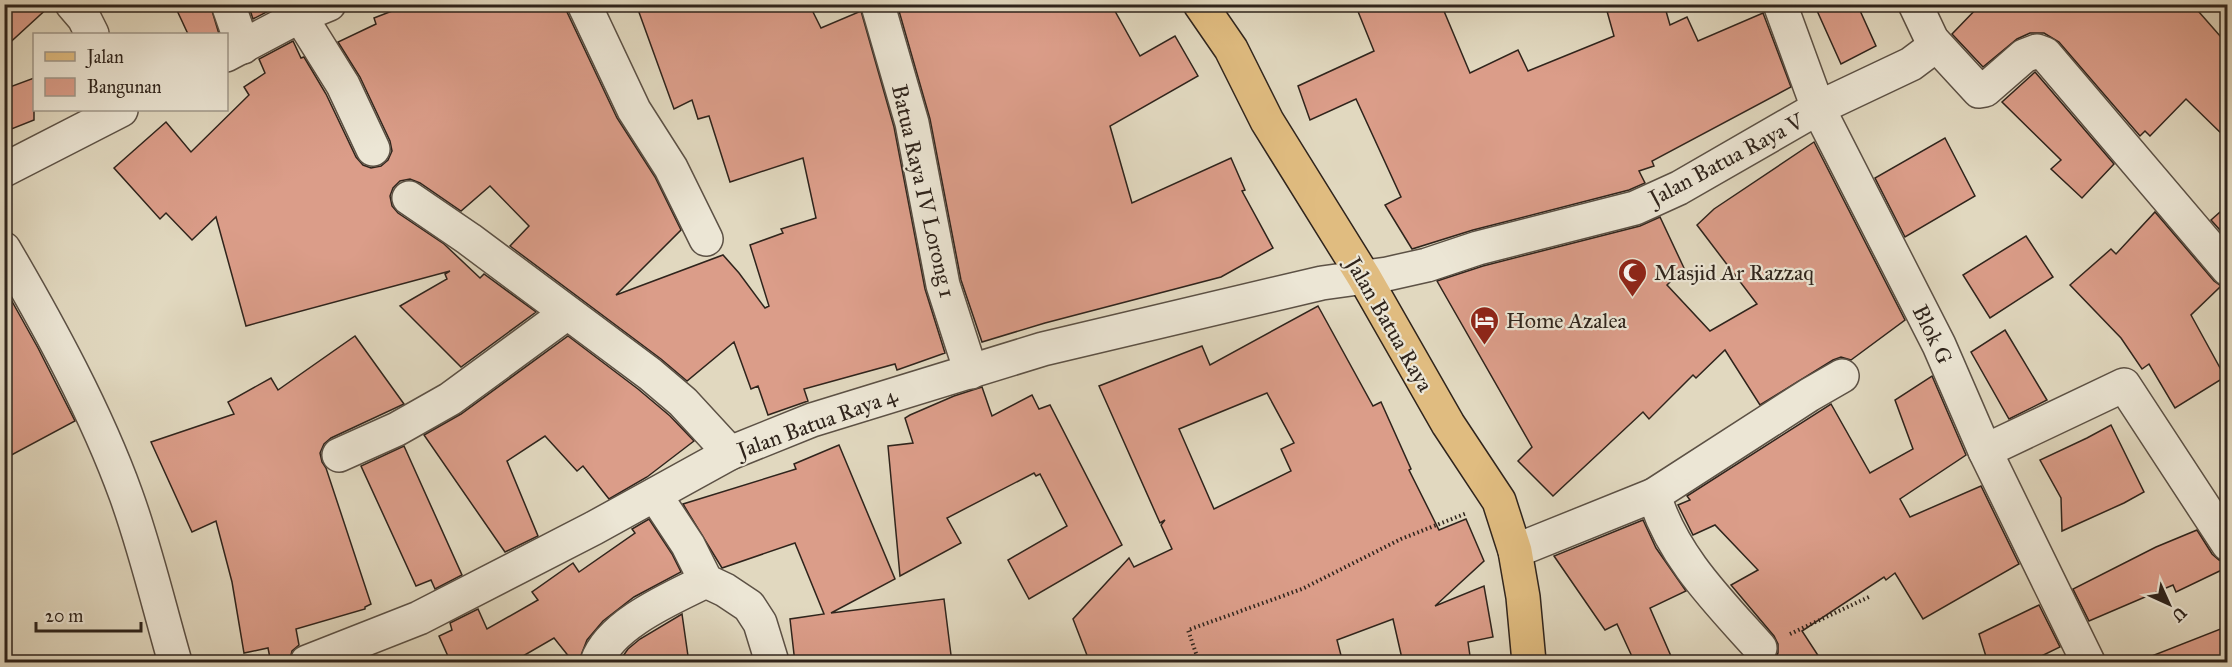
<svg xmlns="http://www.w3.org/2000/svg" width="2232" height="667" font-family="'IM FELL Great Primer',serif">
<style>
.building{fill:#db9d89;stroke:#2f241c;stroke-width:1.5;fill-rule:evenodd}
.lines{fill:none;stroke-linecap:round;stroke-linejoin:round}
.minor-casing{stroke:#5c5145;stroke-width:36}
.major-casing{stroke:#2f241c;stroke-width:36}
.path{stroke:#2f241c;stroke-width:4;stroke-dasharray:1.5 3;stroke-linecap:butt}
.minor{stroke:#ece6d5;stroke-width:33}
.major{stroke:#e0bc80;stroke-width:33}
.labels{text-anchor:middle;stroke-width:4.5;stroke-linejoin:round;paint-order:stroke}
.street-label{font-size:22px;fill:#2f241c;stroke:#ece6d5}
.poi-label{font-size:22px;fill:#2f241c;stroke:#ece6d5;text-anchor:start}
</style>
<rect width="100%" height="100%" fill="#e1d8bf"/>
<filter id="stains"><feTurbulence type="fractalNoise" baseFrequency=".00333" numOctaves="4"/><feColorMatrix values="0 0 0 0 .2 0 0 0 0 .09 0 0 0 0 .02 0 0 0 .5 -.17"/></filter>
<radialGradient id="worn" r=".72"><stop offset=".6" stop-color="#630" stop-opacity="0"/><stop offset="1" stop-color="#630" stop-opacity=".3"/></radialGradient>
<!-- building -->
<g class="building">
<path d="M4,4H52L4,48Z"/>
<path d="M174,4H210L219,34H188Z"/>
<path d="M248,4H282L253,19Z"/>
<path d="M410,4H566L567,12L617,118L655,177L681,230L616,295L723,255L739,273L765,308L769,306L750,245L783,233L781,229L816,218L803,158L730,182L709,116L698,119L692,100L674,109L636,4H809L821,28L861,11L894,127L925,289L945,353L897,370L895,364L804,389L808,401L768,415L758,386L751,389L734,342L687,381L661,359L510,246L529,226L490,186L461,211L420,183L410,179L400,181L393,188L390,196L392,206L398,213L444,244L480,278L484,274L536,312L461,367L400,306L447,279L445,274L450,271L246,326L216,217L192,240L166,213L160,219L114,168L166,122L191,152L249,95L244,87L265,73L259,59L293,41L301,58L304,57L326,94L356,157L363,165L371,168L381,166L388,160L392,151L390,141L360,77L338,42L376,24L374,18Z"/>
<path d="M897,4H1111L1140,56L1175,36L1198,76L1110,126L1132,203L1231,158L1245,190L1242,191L1273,248L1221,277L1045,323L982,342L961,280L930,119Z"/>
<path d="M1355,4H1441L1470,73L1518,50L1528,71L1614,36L1605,4H1664L1670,25L1687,17L1698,41L1763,13L1791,87L1652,161L1654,166L1639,171L1645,183L1629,190L1473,230L1412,249L1385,205L1401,197L1356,99L1310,120L1298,86L1374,51Z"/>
<path d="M1814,4H1857L1876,46L1841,64Z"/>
<path d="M1981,4H2192L2228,45V140L2186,99L2150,136L2145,131L2140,136L2059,42L2044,33H2030L2017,39L1983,67L1952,34Z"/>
<path d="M2035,72L2114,164L2082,198L2051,169L2061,160L2002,102Z"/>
<path d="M34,78V120L4,132V97L7,88Z"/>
<path d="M1945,138L1975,196L1905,237L1875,178Z"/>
<path d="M1814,142L1905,320L1851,360L1841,357L1833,360L1760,405L1725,350L1696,378L1693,375L1649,419L1643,412L1553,496L1518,461L1532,447L1437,281L1483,266L1640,226L1660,217L1684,268L1667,285L1710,331L1757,304L1697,225L1714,209Z"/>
<path d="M2228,205V239L2211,220Z"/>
<path d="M2155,212L2214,281L2221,286L2191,315L2225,377L2175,408L2149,364L2142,369L2121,338L2070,285L2111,249L2116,254Z"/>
<path d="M2026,236L2053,277L1990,318L1963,275Z"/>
<path d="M4,287L38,348L75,421L4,459Z"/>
<path d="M1318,306L1373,406L1381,402L1411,469L1409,470L1439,530L1466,519L1484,561L1435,606L1484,586L1493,637L1468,642L1471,663H1403L1393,619L1337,640L1343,663H1090L1073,619L1129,558L1134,567L1172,549L1161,525L1165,520L1160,523L1099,386L1202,346L1210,365ZM1267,393L1294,443L1281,449L1291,471L1214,509L1179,429Z"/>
<path d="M2005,330L2047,400L2009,419L1971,352Z"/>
<path d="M355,336L404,404L331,438L324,444L320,453L322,462L326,468L371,604L365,607V609L296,629L299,645L292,651L289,663H271L268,648L244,653L232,582L216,521L192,532L151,442L234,414L228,402L271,378L278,390Z"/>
<path d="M568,336L638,389L670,416L694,441L647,477L609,499L583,466L577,471L545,436L507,461L538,536L505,552L424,435L461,414Z"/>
<path d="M1932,376L1966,455L1900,499L1910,517L1981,486L2019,564L1923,619L1895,573L1886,580L1884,577L1802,631L1823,663H1772L1778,653V644L1774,636L1731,585L1758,570L1715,525L1693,535L1678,505L1690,500L1687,496L1831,404L1870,473L1913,449L1895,400Z"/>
<path d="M982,387L992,416L1032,395L1039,409L1050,405L1122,545L1029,599L1008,560L1067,526L1040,474L1036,476L1034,473L947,518L961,543L900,576L888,446L913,443L905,418L910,415L954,396Z"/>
<path d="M2111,425L2144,492L2124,503L2062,531L2061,498L2040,460L2087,438Z"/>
<path d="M839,445L895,579L831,613L944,599L952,663H795L790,619L824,614L795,543L722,568L683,504L796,469L794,464Z"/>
<path d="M404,446L462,575L435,589L431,580L416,586L361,466Z"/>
<path d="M649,519L672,554L681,572L634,597L603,621L587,640L578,663H574L554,638L511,663H451L439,636L452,630L450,623L478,609L487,629L538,600L532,592L573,563L579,572L635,533L632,529Z"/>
<path d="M1643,520L1656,548L1686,591L1650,608L1674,663H1635L1617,624L1605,630L1554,556Z"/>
<path d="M2197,530L2212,554L2219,560L2227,562L2228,567L2176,592L2173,585L2089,621L2073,589L2156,547Z"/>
<path d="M2039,605L2060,647L2027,663H1988L1979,634Z"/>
<path d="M682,614L689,663H618L628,649L640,639Z"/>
<path d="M2228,626V663H2139V661Z"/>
</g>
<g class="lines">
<defs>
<g id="minor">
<path d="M72,4L84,18L92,34"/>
<path d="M228,4L243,47"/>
<path d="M584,4L634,110L671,168L706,239"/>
<path d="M1780,4L1818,108L1939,345L1985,451L2088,662"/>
<path d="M1915,4L1932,40L1979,91L1985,90L2024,56L2037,51L2045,54L2228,269"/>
<path d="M879,9L912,123L943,285L971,372"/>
<path d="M300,16L343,85L373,149"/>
<path d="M226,55L300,16L329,4"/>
<path d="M4,170L121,110"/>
<path d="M409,198L469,239L650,374L683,402L730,453"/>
<path d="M4,249C49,326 96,412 126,495C146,550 159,607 175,662"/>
<path d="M1985,451L2124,385L2228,544"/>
<path d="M339,455L397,429L450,399L567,313"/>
<path d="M655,495L688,545L706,581L725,590L749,606L760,623L772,662"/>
<path d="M1654,495C1672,556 1719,602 1760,648"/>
<path d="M1515,551L1654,495L1809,395L1842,376"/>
<path d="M307,662L419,618L594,528L730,453L812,420L1043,349L1322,283L1387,274L1427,265L1478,248L1635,208L1679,188L1818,108L1911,64L1927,52L1931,47L1932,40"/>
<path d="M597,662C610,624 672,598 706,581"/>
</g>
<path id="major" d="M1200,4L1231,49L1267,121L1364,277L1448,424L1499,501L1515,551L1523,597L1529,662"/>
</defs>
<!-- minor casing -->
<use href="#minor" class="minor-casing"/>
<!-- major casing -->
<use href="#major" class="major-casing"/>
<!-- path -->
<g class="path">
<path d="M1790,634L1871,596"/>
<path d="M1199,662L1188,630L1302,589L1401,539L1467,513"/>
</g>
<!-- minor -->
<use href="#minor" class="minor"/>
<!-- major -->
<use href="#major" class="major"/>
</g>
<!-- icons -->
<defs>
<symbol id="mosque-pin" viewBox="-11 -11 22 30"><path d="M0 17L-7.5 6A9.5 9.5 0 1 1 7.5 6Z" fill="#8f2418" stroke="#ece6d5"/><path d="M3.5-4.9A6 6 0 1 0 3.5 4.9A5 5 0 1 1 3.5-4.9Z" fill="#fff"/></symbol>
<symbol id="hotel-pin" viewBox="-11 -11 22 30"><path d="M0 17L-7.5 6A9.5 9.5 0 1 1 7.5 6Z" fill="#8f2418" stroke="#ece6d5"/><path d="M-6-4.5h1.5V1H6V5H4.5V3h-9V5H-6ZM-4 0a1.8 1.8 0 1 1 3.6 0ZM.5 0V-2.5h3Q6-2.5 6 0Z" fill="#fff"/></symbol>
</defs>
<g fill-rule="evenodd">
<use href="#mosque-pin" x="1616" y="256" width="33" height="45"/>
<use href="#hotel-pin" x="1468" y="304" width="33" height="45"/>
</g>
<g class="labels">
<!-- street labels -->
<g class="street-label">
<text transform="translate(1726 159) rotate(-28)" y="8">Jalan Batua Raya V</text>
<text transform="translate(924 191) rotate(77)" y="8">Batua Raya IV Lorong 1</text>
<text transform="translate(1390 324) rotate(60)" y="8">Jalan Batua Raya</text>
<text transform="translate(1933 334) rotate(64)" y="8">Blok G</text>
<text transform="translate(817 422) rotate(-20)" y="8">Jalan Batua Raya 4</text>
</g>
<!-- poi labels -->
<g class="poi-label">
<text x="1654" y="280">Masjid Ar Razzaq</text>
<text x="1506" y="328">Home Azalea</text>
</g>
</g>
<!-- margin -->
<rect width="2232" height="667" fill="none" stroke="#e1d8bf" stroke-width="24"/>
<rect x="6" y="6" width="2220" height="655" fill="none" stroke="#2f241c" stroke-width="3"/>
<rect x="12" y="12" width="2208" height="643" fill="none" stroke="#2f241c" stroke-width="1.5"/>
<!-- legend -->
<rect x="33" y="33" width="195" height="78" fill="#ece6d5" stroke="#a0988b" stroke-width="1.5"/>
<rect x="45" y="52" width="30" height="9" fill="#e0bc80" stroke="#a0988b" stroke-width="1.5"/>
<text x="87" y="63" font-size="18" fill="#2f241c">Jalan</text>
<rect x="45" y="78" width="30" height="18" fill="#db9d89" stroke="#a0988b" stroke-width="1.5"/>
<text x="87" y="93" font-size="18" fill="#2f241c">Bangunan</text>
<!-- north arrow -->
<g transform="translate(2169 604) rotate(135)" stroke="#ece6d5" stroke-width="4.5" paint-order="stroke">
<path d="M0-4.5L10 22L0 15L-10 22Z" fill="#2f241c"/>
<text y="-9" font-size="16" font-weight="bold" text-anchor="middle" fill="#2f241c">U</text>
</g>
<!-- scale -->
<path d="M36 622v9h105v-9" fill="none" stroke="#2f241c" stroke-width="3"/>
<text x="45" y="622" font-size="18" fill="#2f241c" stroke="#ece6d5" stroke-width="4.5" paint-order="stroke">20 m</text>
<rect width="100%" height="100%" filter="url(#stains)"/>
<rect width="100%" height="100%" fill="url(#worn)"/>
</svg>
